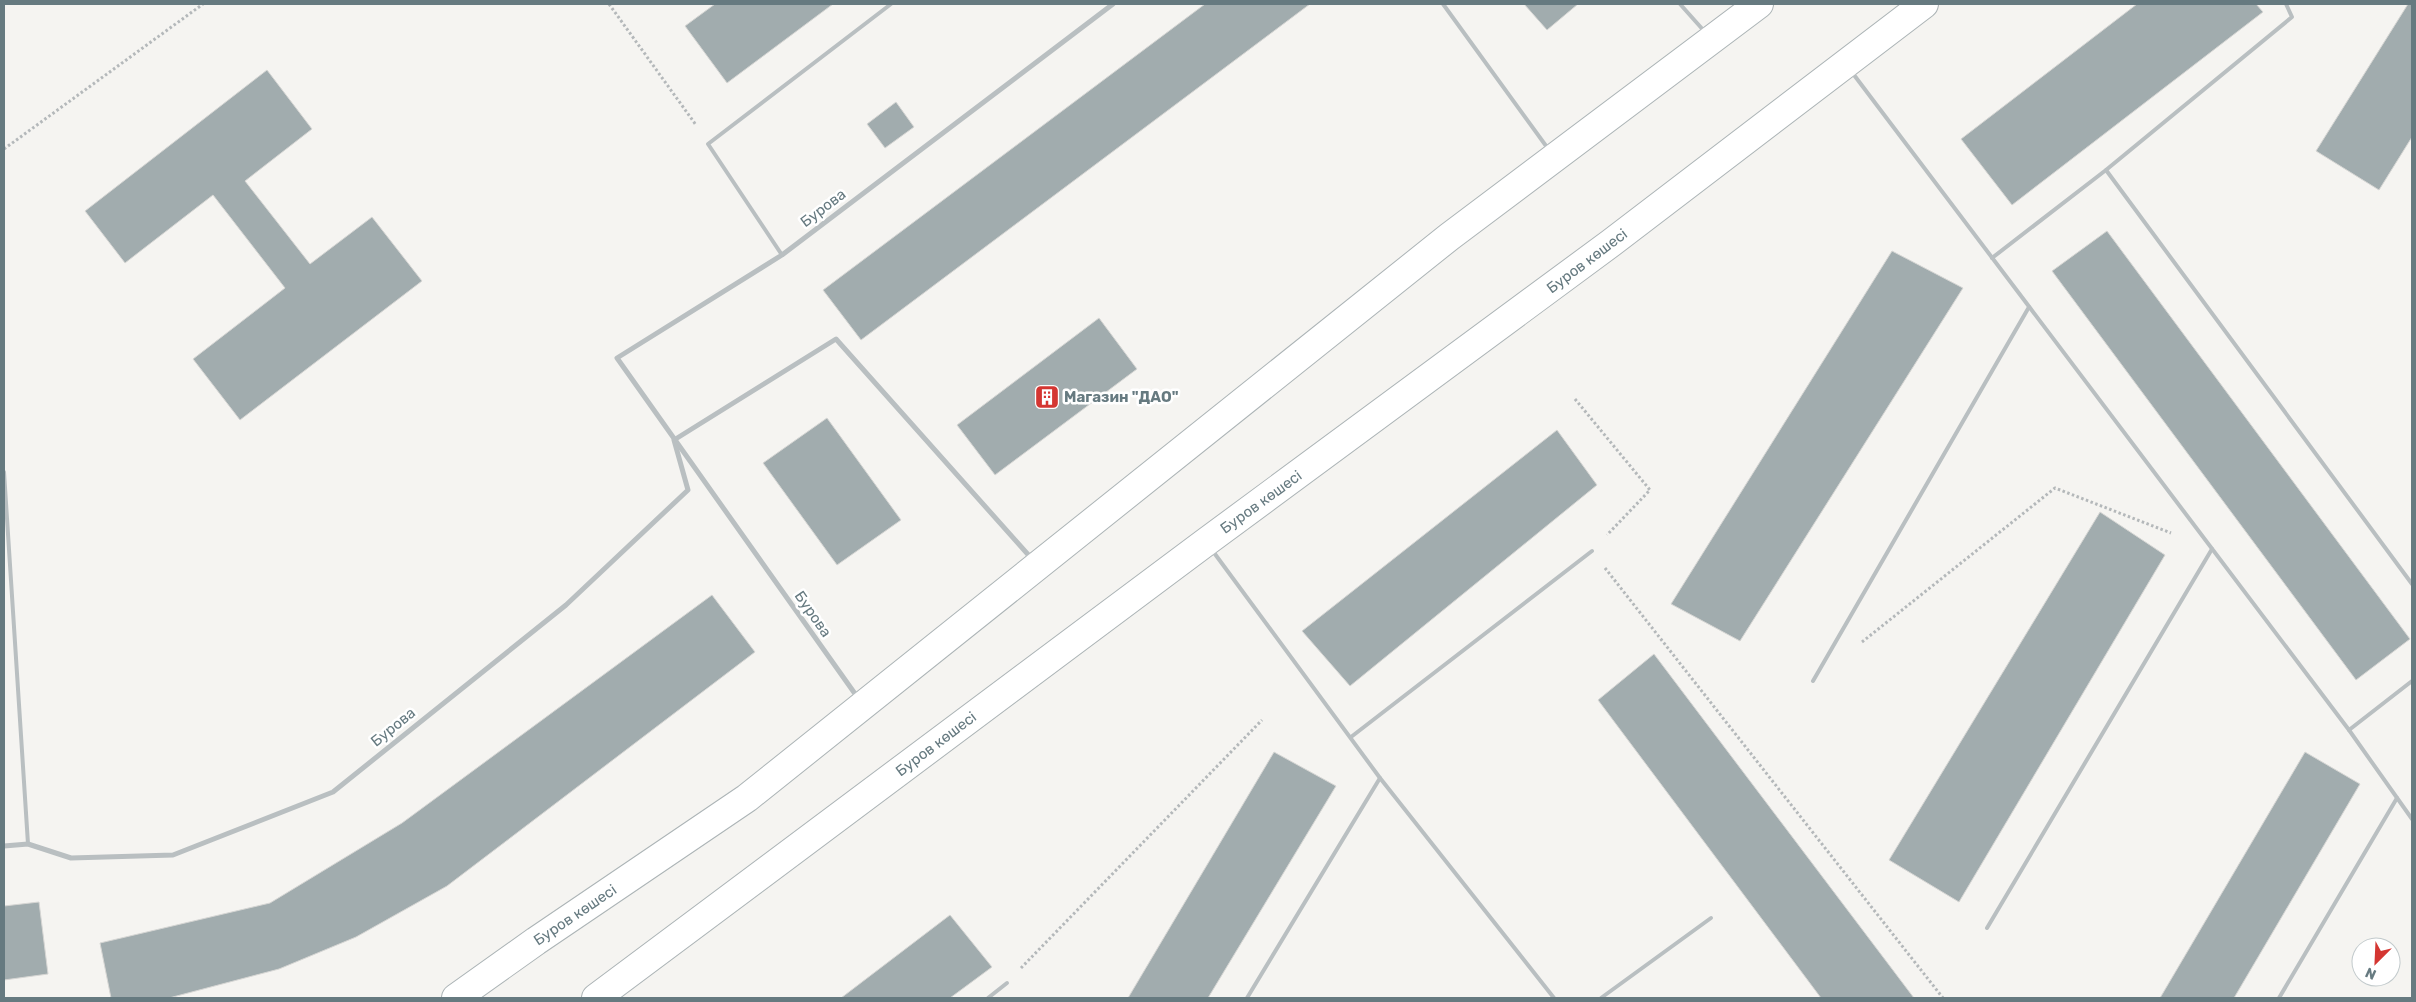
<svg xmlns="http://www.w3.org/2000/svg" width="2416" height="1002" font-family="Rubik,sans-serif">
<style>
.building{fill:#a1acae;stroke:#d6d6d4}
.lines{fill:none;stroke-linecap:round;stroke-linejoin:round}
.secondary-casing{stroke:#acb4b6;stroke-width:30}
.path{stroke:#b4b8ba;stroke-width:3;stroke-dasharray:2.5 2.5;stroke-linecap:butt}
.lane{stroke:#b9bfc1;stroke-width:4}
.street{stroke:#b9bfc1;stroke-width:5}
.secondary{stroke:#fff;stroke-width:28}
.labels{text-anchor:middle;stroke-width:5;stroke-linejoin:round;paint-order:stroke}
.street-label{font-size:15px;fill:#667a80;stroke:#fff}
.poi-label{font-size:15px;font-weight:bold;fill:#667a80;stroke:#fff;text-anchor:start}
</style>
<rect width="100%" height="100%" fill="#f5f4f1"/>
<!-- building -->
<g class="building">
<path d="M715,4H833L727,83L685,26Z"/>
<path d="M1205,4H1310L861,340L823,290Z"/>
<path d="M1524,4H1578L1547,30Z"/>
<path d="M2137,4H2256L2263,12L2012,205L1961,139Z"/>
<path d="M2408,4H2412V137L2379,190L2316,151Z"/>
<path d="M267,70L312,129L245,181L310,264L372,217L422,281L240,420L193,359L285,288L213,195L125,263L85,211Z"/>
<path d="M896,102L914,127L885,148L867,124Z"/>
<path d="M2107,231L2410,639L2356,680L2052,271Z"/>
<path d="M1892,251L1963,288L1740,641L1671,604Z"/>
<path d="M1099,318L1137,369L995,475L957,425Z"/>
<path d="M827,418L901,520L837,565L763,463Z"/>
<path d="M1557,430L1597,485L1350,686L1302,631Z"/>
<path d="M2100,512L2165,555L1959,902L1889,860Z"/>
<path d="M712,595L755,652L447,886L356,937L279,969L169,998H111L100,943L270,903L402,823Z"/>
<path d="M1654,654L1914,998H1821L1598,700Z"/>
<path d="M1274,752L1336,786L1208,998H1128Z"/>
<path d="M2305,752L2360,784L2234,998H2160Z"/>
<path d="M39,902L48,974L4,980V906Z"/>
<path d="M950,915L992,967L950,998H841Z"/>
</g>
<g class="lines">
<defs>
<g id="secondary">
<path d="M456,998L536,941L747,798L1449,237L1759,4"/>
<path d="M596,998L1206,542L1611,243L1924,4"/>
</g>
</defs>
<!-- secondary casing -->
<use href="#secondary" class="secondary-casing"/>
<!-- path -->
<g class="path">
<path d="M609,4L696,125"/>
<path d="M4,149L203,4"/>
<path d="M1575,399L1650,490L1607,535"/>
<path d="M1605,568L1943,998"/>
<path d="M1862,642L2055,488L2171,533"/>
<path d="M1021,968L1262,720"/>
</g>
<!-- lane -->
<g class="lane">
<path d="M1443,4L1549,150"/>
<path d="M1680,4L1705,32"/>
<path d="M1851,71L2349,730L2412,819"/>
<path d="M2106,170L2412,584"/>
<path d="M782,255L708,144L891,4"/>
<path d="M1992,258L2106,170L2292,17L2286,4"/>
<path d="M4,472L28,844"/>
<path d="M1212,550L1380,778L1554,998"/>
<path d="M1813,681L2029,307"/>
<path d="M2349,730L2412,681"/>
<path d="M1351,737L1592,551"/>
<path d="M1987,928L2212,549"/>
<path d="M988,998L1007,983"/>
<path d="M1247,998L1380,778"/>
<path d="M1601,998L1711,918"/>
<path d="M2279,998L2397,798"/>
</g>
<!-- street -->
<g class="street">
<path d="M858,698L617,358L782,255L1113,4"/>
<path d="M4,846L28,844L71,858L173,855L333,792L566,605L688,490L674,440L836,339L1032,559"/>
</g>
<!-- secondary -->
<use href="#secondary" class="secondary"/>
</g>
<!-- icons -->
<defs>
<symbol id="building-square" viewBox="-11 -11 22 22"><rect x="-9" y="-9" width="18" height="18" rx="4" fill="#d43632" stroke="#fff"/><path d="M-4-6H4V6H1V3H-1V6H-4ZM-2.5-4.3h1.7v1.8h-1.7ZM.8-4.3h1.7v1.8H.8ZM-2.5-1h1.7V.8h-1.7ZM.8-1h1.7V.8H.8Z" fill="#fff"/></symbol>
</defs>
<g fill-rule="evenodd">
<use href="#building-square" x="1033" y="383" width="28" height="28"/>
</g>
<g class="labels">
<!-- street labels -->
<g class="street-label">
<text transform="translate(823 208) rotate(-37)" y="5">Бурова</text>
<text transform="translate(1587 261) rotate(-37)" y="5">Буров көшесі</text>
<text transform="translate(1261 502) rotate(-36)" y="5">Буров көшесі</text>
<text transform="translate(813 614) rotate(55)" y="5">Бурова</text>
<text transform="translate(393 727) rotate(-39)" y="5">Бурова</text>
<text transform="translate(936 744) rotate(-37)" y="5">Буров көшесі</text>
<text transform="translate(575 915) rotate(-34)" y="5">Буров көшесі</text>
</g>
<!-- poi labels -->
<g class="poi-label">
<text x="1064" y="402">Магазин "ДАО"</text>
</g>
</g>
<!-- border -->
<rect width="2416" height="1002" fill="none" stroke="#667a80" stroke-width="10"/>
<!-- north arrow -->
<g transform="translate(2376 962) rotate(204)"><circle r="24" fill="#ffffff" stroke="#c2cacc"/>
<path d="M0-4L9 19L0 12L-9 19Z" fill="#d43632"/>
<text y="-8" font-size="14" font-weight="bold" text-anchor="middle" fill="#667a80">N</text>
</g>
</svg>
